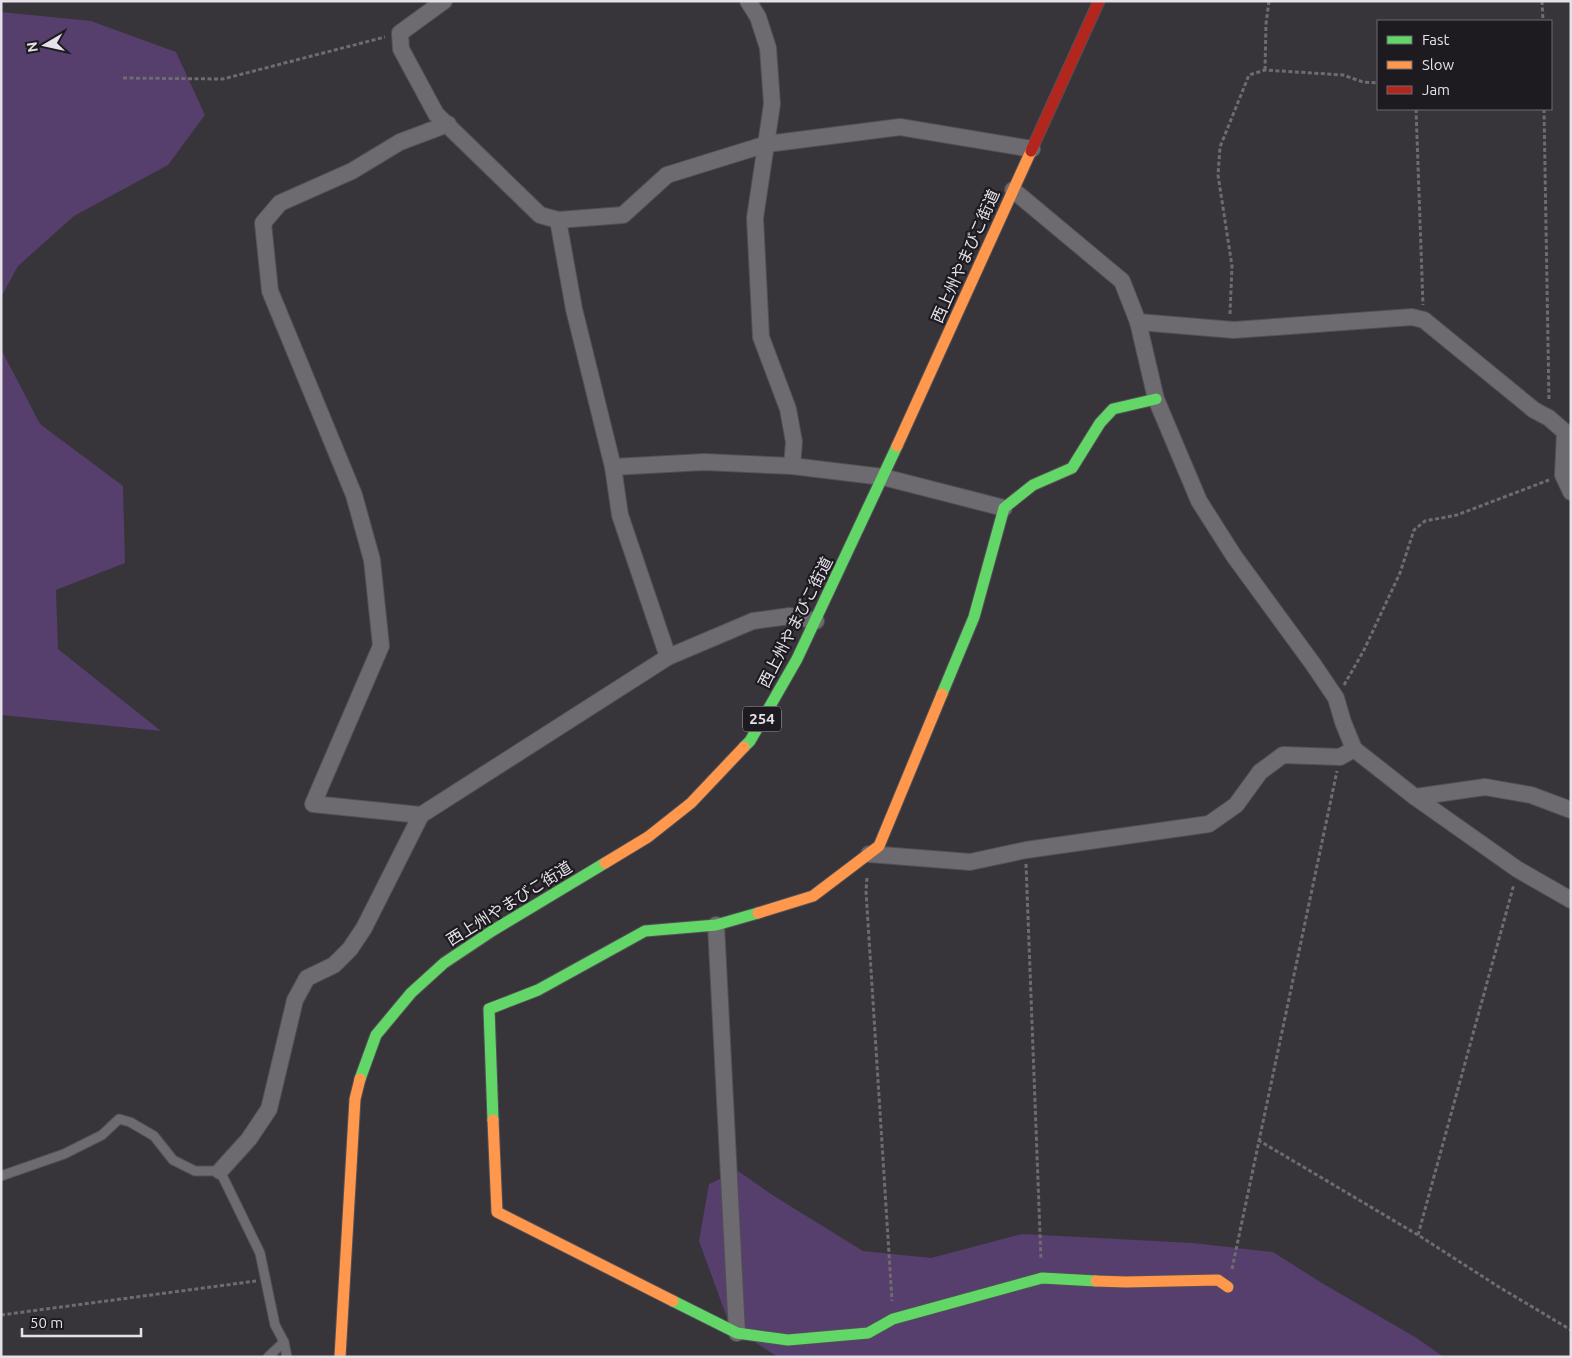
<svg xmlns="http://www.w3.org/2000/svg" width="1572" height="1358" font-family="Ubuntu,'Noto Sans JP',sans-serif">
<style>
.green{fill:#563e6d}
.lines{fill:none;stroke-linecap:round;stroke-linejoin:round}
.lane-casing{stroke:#525056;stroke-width:11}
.street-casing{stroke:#525056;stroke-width:18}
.fast-casing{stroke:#525056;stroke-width:13}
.slow-casing{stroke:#525056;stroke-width:13}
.jam-casing{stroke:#525056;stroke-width:13}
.path{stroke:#6e6b71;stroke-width:3;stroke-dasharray:4 2.5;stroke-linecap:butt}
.lane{stroke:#6d6b70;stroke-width:9}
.street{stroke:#6d6b70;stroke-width:16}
.fast{stroke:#63d668;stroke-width:11}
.slow{stroke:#ff974d;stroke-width:11}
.jam{stroke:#b3261e;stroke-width:11}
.labels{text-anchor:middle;stroke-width:4.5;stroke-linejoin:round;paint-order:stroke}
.shield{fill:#1d1a20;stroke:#a9a5ad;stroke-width:1}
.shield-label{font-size:15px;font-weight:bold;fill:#e5e1e9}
.street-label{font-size:16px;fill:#e5e1e9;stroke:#1d1a20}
</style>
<rect width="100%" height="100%" fill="#37343a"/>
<!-- green -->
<g class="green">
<path d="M1,12L91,21L176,52L205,115L168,165L74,216L18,266L1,297Z"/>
<path d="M1,349L40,424L123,486L125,563L56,590L58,649L161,731L1,715Z"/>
<path d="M738,1171L774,1196L863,1251L931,1258L1022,1234L1193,1243L1273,1252L1322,1283L1415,1337L1444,1357H778L730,1326L699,1241L709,1184Z"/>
</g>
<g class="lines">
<defs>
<g id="lane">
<path d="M1,1176L64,1154L102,1135L119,1119L130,1122L154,1136L173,1160L195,1171H220L260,1253L275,1325L284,1342L287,1357"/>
<path d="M268,1357L284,1342"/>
</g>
<g id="street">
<path d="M444,1L400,33L401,49L436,114L540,215L558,220L623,215L667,175L767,144L900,127L1032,149"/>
<path d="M748,1L758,17L768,48L772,104L755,218L761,337L788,409L794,442L792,466"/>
<path d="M1013,190L1122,281L1138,322L1156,399L1199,501L1234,556L1313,664L1336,698L1343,722L1354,749L1415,797L1517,869L1571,900"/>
<path d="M558,220L574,309L613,467L620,515L668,657"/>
<path d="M1138,322L1234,330L1412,317L1424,320L1534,410L1549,418L1565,432L1571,433"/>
<path d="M1565,432L1563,475L1571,492"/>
<path d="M613,467L704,462L792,466L883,477L1004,508"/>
<path d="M1415,797L1485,787L1531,795L1571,810"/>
<path d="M421,815L313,804L381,646L372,560L354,495L270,291L263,223L280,203L352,171L400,142L448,124"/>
<path d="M869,854L970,862L1026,850L1209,824L1236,805L1260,772L1283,755L1340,757L1354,749"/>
<path d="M716,925L737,1333"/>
<path d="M220,1171L249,1139L269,1109L295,1000L307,978L334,965L350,949L364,928L421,815L668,657L753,621L790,616L816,621"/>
</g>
<g id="fast">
<path d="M942,694L974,617L1004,508L1033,485L1072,468L1100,423L1113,409L1156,399"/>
<path d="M744,747L750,741L797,659L897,446"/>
<path d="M360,1079L376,1035L411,993L444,963L492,931L605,863"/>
<path d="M493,1120L489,1009L538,990L645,931L716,925L758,913"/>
<path d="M673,1301L737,1333L788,1340L868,1333L893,1319L1042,1278L1096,1281"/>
</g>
<g id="slow">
<path d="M897,446L1031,151"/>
<path d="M605,863L648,837L691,803L744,747"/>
<path d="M758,913L813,896L879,846L942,694"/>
<path d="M493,1120L497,1212L673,1301"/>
<path d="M1096,1281L1126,1282L1218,1280L1228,1287"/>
<path d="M340,1357L355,1099L360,1079"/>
</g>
<path id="jam" d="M1031,151L1099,1"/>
</defs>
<!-- lane casing -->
<use href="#lane" class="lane-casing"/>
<!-- street casing -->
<use href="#street" class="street-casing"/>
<!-- fast casing -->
<use href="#fast" class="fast-casing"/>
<!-- slow casing -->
<use href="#slow" class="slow-casing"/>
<!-- jam casing -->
<use href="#jam" class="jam-casing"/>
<!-- path -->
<g class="path">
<path d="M1542,1L1543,21"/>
<path d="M1265,70L1266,24L1269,1"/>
<path d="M123,78L223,79L385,37"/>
<path d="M1416,109L1423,305"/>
<path d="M1544,109L1549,401"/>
<path d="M1230,314L1232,266L1218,175L1220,147L1249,75L1265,70L1343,75L1363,82L1378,83"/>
<path d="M1344,685L1363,652L1400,573L1414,530L1425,521L1457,515L1549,480"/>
<path d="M1026,864L1041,1260"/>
<path d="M867,878L866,891L892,1301"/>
<path d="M1258,1140L1418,1235L1499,1287L1571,1330"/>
<path d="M1418,1235L1514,884"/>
<path d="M1232,1269L1337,771"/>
<path d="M1,1315L256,1281"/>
</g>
<!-- lane -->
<use href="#lane" class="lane"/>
<!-- street -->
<use href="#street" class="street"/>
<!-- fast -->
<use href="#fast" class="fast"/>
<!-- slow -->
<use href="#slow" class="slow"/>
<!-- jam -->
<use href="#jam" class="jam"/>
</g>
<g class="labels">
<!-- shield labels -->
<rect class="shield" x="743" y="706.5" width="38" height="25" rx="4"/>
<g class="shield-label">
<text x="762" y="724">254</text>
</g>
<!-- street labels -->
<g class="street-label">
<text transform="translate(965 256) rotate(-66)" y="6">西上州やまびこ街道</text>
<text transform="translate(795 622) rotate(-63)" y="6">西上州やまびこ街道</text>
<text transform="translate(509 903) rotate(-32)" y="6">西上州やまびこ街道</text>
</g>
</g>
<!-- border -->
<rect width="1572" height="1358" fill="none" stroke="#e5e1e9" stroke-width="5"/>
<!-- legend -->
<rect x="1377" y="20" width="175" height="90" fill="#1d1a20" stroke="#6d6a70"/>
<rect x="1387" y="36" width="25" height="8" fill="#63d668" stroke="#6d6a70"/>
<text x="1422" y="45" font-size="15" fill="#e5e1e9">Fast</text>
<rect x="1387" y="61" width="25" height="8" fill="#ff974d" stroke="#6d6a70"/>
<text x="1422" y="70" font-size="15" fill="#e5e1e9">Slow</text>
<rect x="1387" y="86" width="25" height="8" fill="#b3261e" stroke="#6d6a70"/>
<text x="1422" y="95" font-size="15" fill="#e5e1e9">Jam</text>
<!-- north arrow -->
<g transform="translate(45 45) rotate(261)" stroke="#1d1a20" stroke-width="4" paint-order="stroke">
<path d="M0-4L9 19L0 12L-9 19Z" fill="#e5e1e9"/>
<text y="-8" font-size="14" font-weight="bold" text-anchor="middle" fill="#e5e1e9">N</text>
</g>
<!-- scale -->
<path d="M22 1328v8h119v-8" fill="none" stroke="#e5e1e9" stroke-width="2.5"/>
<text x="30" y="1328" font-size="15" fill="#e5e1e9" stroke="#1d1a20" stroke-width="4" paint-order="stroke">50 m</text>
</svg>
